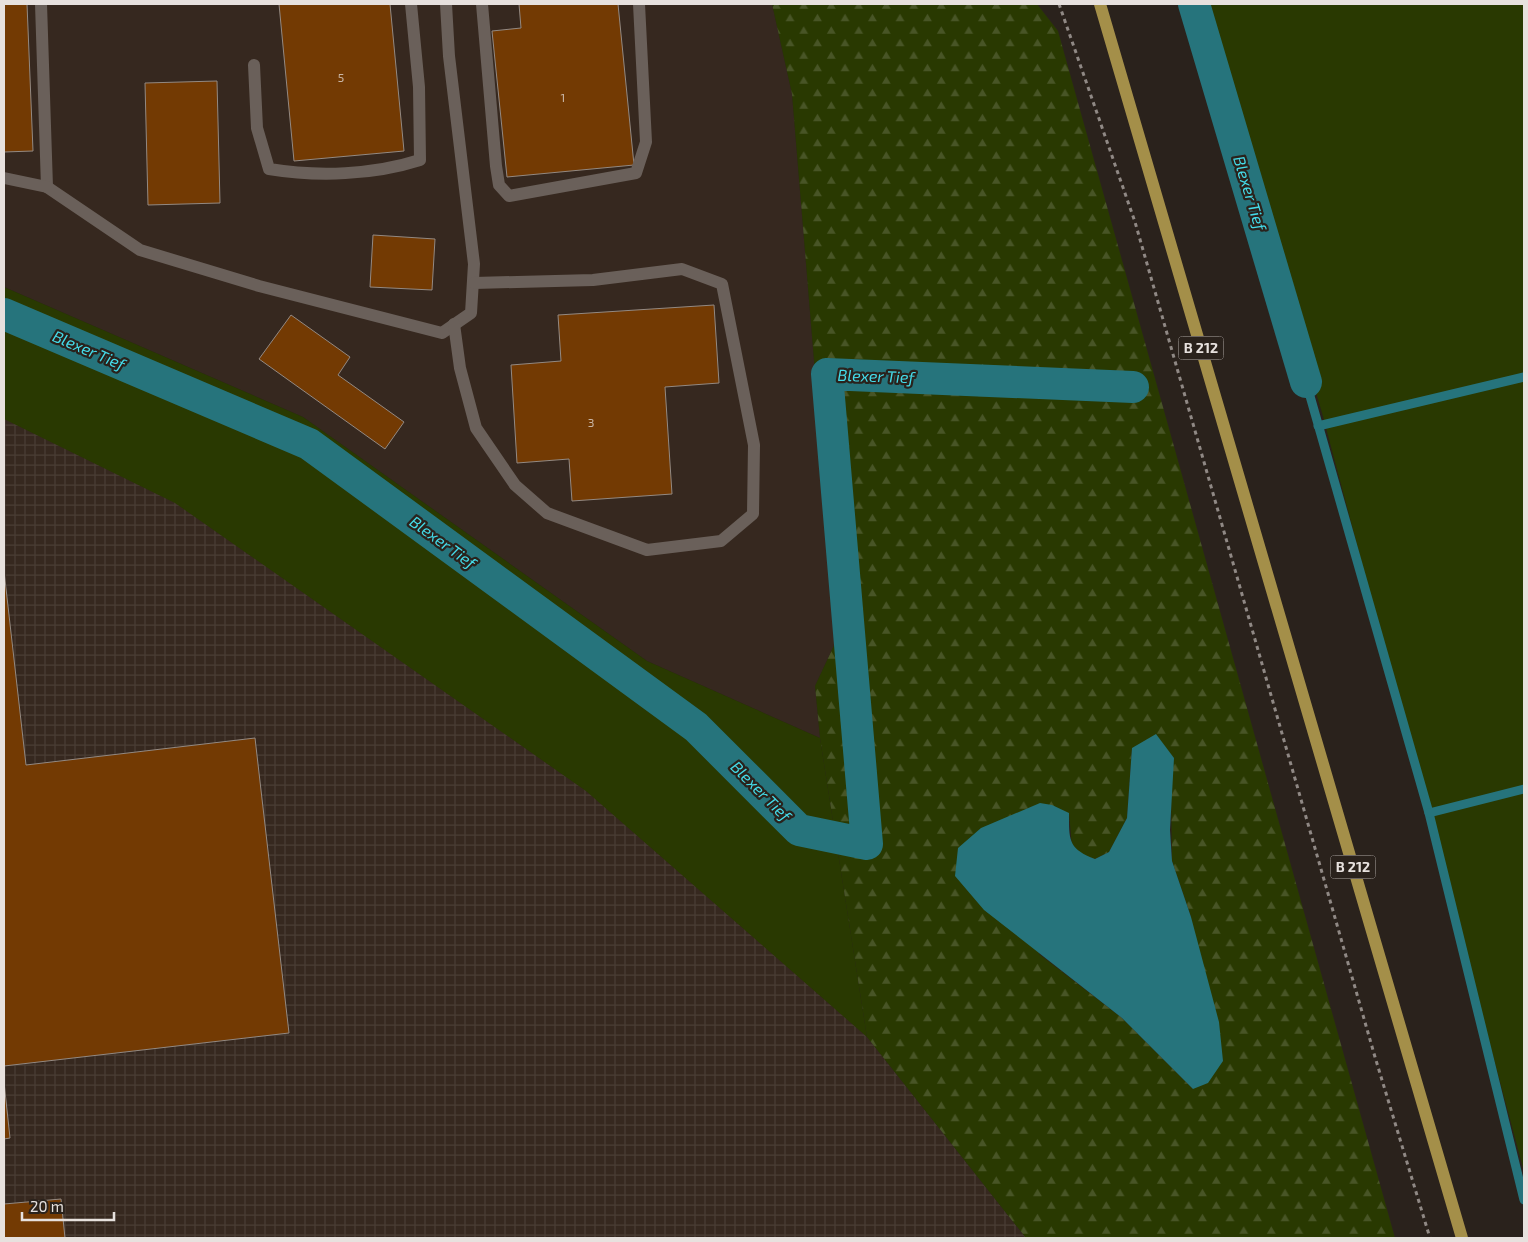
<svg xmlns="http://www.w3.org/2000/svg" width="1528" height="1242" font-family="'Exo 2',sans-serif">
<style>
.built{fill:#36281f}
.industrial{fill:url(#industrial-grid)}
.green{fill:#293901}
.forest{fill:url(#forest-firs);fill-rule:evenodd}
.water{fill:#26747c}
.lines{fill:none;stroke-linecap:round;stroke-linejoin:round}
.stream{stroke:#26747c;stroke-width:9}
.canal{stroke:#26747c;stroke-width:32}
.building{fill:#733a03;stroke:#938982}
.path{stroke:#908985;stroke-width:3;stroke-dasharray:4 4;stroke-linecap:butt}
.service{stroke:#6a605a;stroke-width:12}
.primary{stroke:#a48f49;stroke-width:12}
.labels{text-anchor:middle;stroke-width:4.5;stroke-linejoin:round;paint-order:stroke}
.number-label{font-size:12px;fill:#cab7a7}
.shield{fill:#2a221c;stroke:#aea8a4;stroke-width:1}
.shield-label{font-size:14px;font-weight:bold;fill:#e7e1de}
.water-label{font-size:16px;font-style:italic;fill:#44dbe9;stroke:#2a221c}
</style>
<defs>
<pattern id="industrial-grid" width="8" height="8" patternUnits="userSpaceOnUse" patternTransform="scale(1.25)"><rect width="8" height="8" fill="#36281f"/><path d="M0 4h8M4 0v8" fill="none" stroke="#493d34"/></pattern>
<pattern id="forest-firs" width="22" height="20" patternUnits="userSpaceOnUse" patternTransform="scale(1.25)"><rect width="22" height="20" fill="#293901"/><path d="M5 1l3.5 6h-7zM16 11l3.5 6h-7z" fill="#485526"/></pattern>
</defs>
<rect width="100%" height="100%" fill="#2a221c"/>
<!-- built -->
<path class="built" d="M4,4H772L792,94L837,639L815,686L820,738L647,661L303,417L4,287Z"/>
<!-- industrial -->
<path class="industrial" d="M4,371L722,885L867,1037L1026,1238H4Z"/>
<!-- green -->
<g class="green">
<path d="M1202,4H1524V1172L1322,413Z"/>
<path d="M4,287L303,417L647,661L820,738L867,1037L586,791L175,503L4,419Z"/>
</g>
<!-- forest -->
<path class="forest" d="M772,4H1037L1058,31L1395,1238H1026L867,1037L820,738L815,686L837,639L792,94ZM1132,748L1171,795L1172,861L1191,917L1193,1089L1122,1018L1039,954L1069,813L1072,846L1080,854L1095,859L1109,852L1127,818Z"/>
<!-- water -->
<path class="water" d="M1156,734L1174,758L1170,830L1172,861L1191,917L1219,1022L1223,1061L1208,1083L1193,1089L1122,1018L984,910L955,876L958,848L981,828L1040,803L1052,805L1069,813C1069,840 1068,849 1095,859L1109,852L1127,818L1132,748Z"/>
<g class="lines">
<!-- stream -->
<g class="stream">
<path d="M1306,382L1429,813L1524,1200"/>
<path d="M1318,426L1524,377"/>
<path d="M1429,813L1524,789"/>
</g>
<!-- canal -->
<g class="canal">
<path d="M1194,4L1306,382"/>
<path d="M4,314L309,444L696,727L799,830L867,844L827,374L1133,387"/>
</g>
</g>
<!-- building -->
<g class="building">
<path d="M4,4H27L33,151L4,152Z"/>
<path d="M279,4H390L404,151L294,161Z"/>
<path d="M519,4H618L634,165L507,177L492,31L521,28Z"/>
<path d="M217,81L220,203L148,205L145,83Z"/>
<path d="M373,235L435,239L432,290L370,287Z"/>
<path d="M714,305L719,383L665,387L672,494L572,501L569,459L517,463L511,365L561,361L558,315Z"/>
<path d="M291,315L350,357L338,375L404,422L385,449L259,359Z"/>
<path d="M4,571L26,765L255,738L289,1033L4,1066Z"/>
<path d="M4,1082L10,1138L4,1139Z"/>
<path d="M61,1199L65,1238H4V1204Z"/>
</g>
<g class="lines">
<!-- path -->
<path class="path" d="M1059,4L1135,222L1375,1057L1430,1238"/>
<!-- service -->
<g class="service">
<path d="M41,4L47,187"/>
<path d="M482,4L496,166L499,185L509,196L636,173L646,142L639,4"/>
<path d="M254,65L257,128L269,169C318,177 373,175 420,160L419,87L411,4"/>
<path d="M4,178L47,187L140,250L259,286L442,333L471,313L474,264L449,56L446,4"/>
<path d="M454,324L460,368L476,428L515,485L547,513L647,550L721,541L753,514L754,445L722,284L682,269L593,280L474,283"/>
</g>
<!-- primary -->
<path class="primary" d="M1100,4L1462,1238"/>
</g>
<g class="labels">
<!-- number labels -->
<g class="number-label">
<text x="341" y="82">5</text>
<text x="563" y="102">1</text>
<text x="591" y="427">3</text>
</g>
<!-- shield labels -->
<g class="shield">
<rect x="1178.5" y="336.5" width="45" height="23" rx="4"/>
<rect x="1330.5" y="855.5" width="45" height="23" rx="4"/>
</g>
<g class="shield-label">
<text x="1201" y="353">B 212</text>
<text x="1353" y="872">B 212</text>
</g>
<!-- water labels -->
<g class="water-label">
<text transform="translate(1250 193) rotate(73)" y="6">Blexer Tief</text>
<text transform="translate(89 350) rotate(23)" y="6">Blexer Tief</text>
<text transform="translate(876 376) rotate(2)" y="6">Blexer Tief</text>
<text transform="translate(443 542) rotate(36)" y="6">Blexer Tief</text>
<text transform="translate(761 791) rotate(45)" y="6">Blexer Tief</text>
</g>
</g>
<!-- border -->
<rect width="1528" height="1242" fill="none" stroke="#e7e1de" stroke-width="10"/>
<!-- scale -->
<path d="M22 1212v8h92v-8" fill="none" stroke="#e7e1de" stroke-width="2.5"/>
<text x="30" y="1212" font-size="15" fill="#e7e1de" stroke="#2a221c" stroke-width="4" paint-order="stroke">20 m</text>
</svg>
